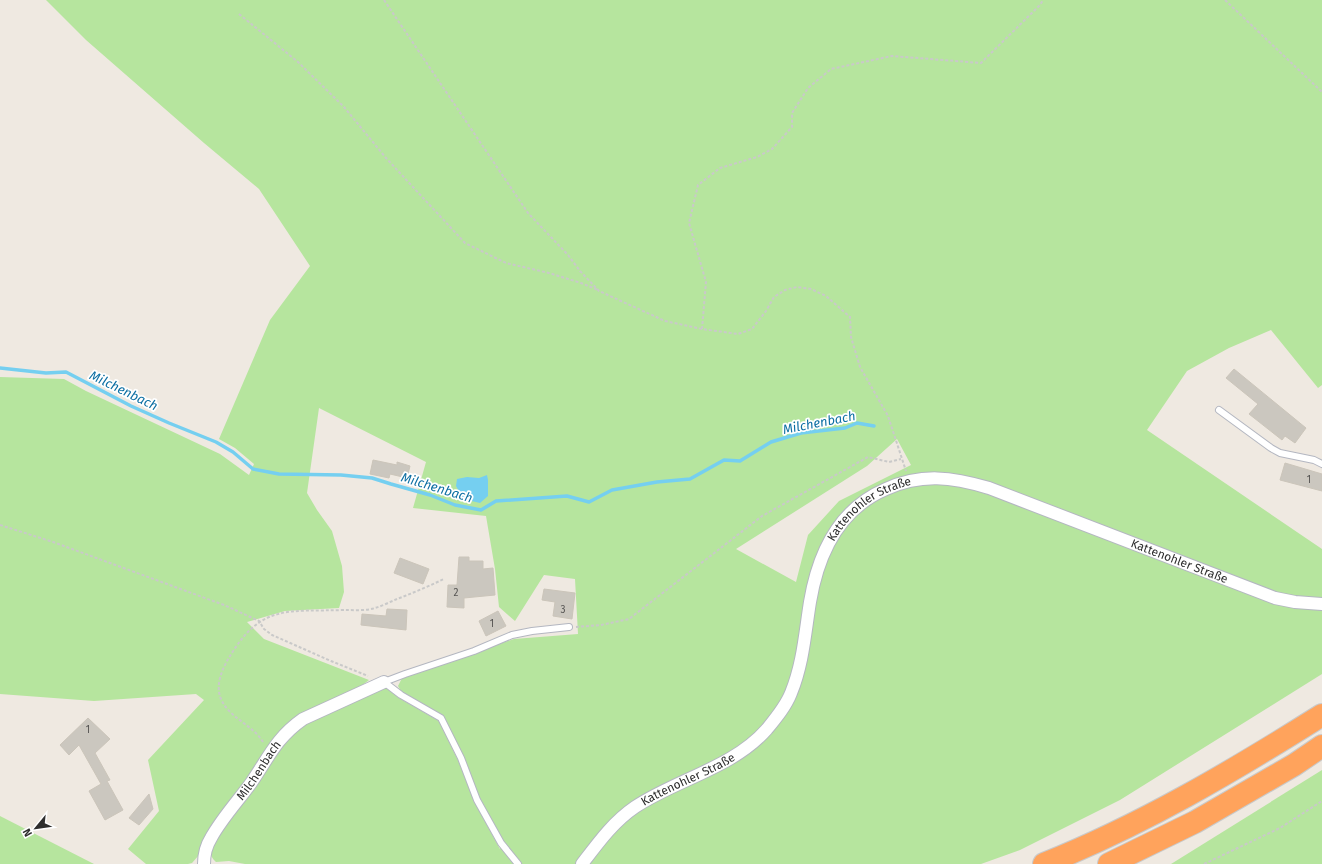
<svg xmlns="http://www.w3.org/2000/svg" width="1322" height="864" font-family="'Fira Sans',sans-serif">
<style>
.green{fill:#b6e59e;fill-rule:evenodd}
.water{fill:#75cff0}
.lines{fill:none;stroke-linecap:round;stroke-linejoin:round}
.stream{stroke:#75cff0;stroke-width:3.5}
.building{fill:#cbc7bf;stroke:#cbc5ba}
.lane-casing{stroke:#b4b7c1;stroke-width:8}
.street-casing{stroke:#b4b7c1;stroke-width:14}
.highway-casing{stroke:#c9c9c9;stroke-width:24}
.path{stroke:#c9c9c9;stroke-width:2;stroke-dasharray:3 2;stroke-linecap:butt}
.lane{stroke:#fff;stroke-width:6}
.street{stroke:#fff;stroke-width:12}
.highway{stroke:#ffa35c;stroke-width:22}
.labels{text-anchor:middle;stroke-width:3.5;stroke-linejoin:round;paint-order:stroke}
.number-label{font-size:10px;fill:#555452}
.street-label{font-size:12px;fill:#2e2e2e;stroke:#fff}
.water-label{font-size:13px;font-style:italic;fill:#0d6fa3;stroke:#fff}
</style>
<rect width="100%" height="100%" fill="#efe9e1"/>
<!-- green -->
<g class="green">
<path d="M46,0H1322V385L1318,388L1271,330L1229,348L1187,371L1147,430L1322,549V674L1120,800L1020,850L981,864H245L229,861L216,862C210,856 210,853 211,845L294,729L383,683L399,698L439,721L458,760L474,801L500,849L503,842L478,798L442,717L402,693L398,686L403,676L514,639L578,634L575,579L544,575L515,621L499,607L495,569L486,516L413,508L426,462L319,408L307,493L317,510L332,531L342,566L344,592L339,608L285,611L247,622L264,639L369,680L352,693L301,716L199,855L192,863L188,864H146L128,849L159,811L148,760L204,700L196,694L94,701L0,694V377L64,379L86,391L220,454L249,475L254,464L235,448L219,439L270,320L310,266L259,189L204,143L86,40ZM897,439L911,465L839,501L808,535L796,582L736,549L867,466Z"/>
<path d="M1322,770V864H1171Z"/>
<path d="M0,816L94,864H0Z"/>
</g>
<!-- water -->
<path class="water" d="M487,475L488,480V496L480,503L463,499L456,486L457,479L467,477L479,478Z"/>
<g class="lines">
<!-- stream -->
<path class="stream" d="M0,368L46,373L66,372L131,406L169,423L216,442L233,452L253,469L279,474L341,475L372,478L391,484L430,495L455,505L481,510L496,501L567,496L589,502L612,490L657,482L690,479L724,460L740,461L771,442L801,433L845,428L857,423L874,426"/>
</g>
<!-- building -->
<g class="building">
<path d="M1234,369L1306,428L1295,443L1285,436L1282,440L1249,414L1258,404L1226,378Z"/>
<path d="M373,460L397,465V462L410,466L407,478L390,474L389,478L370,474Z"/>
<path d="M1285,463L1322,474V491L1280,480Z"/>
<path d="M459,557H469V561H483V569L493,568L495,595L464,598V608L447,607L448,585H457Z"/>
<path d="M400,558L429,569L423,584L394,573Z"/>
<path d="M544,589L575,593L572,619L553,616L555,602L542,600Z"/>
<path d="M387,609L407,610L406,630L361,625L362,614L386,616Z"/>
<path d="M498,611L506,626L486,636L479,621Z"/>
<path d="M88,718L110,739L95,753L110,780L107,781L123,810L105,820L89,791L101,784L79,745L69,755L60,745Z"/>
<path d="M149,794L153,809L139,825L129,818Z"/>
</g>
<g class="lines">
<defs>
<g id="lane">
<path d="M1219,410L1271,448L1280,453L1314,460L1322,464"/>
<path d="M384,682L401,695L441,718L461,758L477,800L501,843L518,864"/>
<path d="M384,682L405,674L474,651L512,635L532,631L569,627"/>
</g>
<g id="street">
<path id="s1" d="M204,864C204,854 206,846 211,838C222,818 238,801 251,783C269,757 276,738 303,719L384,682"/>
<path id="s2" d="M582,864C598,843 613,822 635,807C677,779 733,768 767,729C776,718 786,706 791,693C803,664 805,633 810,602C818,554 839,509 886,489C922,473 952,477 989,488L1275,598L1295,602L1322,604"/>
</g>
<g id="highway">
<path d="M1044,864C1142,825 1233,771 1322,715"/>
<path d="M1109,864L1195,822L1294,765L1322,746"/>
</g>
</defs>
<!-- lane casing -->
<use href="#lane" class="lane-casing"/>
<!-- street casing -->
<use href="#street" class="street-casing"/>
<!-- highway casing -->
<use href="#highway" class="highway-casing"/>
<!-- path -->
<g class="path">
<path d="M384,0L528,213L568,255L580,271L599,291L665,321L702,329L738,334L752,329L766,311L774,297L785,290L797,287L811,289L826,296L850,317L851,337L860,367L888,416L906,471"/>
<path d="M1225,0L1322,92"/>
<path d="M239,14L298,62L344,107L386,158L465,243L506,263L549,273L581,283L598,290"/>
<path d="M702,329L706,282L689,223L698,185L720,168L757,157L772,149L792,127V113L808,88L831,69L892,56L981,63L1040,5L1043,0"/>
<path d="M0,525L53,542L224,605L259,621L264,629L272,635L331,661L368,676"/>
<path d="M576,627L601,625L629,619L762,516L868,457L889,462L901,459"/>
<path d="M263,742C253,725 229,718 221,699C215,685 222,669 230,656C262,603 289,612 344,610C354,610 366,611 375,608C382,606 390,602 397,599C413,593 429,586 444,579"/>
<path d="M1204,864L1280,828L1322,801"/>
</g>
<!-- lane -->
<use href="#lane" class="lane"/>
<!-- street -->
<use href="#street" class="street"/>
<!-- highway -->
<use href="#highway" class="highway"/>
</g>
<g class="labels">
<!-- number labels -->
<g class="number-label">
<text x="1309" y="483">1</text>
<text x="456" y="596">2</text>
<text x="563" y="613">3</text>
<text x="492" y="627">1</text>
<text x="88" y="733">1</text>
</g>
<!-- street labels -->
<g class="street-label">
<text dy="4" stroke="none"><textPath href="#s2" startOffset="486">Kattenohler Straße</textPath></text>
<text dy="4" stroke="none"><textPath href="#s2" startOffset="821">Kattenohler Straße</textPath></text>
<text dy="4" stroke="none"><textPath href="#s1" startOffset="110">Milchenbach</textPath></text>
<text dy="4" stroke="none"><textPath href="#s2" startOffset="138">Kattenohler Straße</textPath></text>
</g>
<!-- water labels -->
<g class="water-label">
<text transform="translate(124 390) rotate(26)" y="5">Milchenbach</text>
<text transform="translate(819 422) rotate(-11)" y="5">Milchenbach</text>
<text transform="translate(437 487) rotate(17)" y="5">Milchenbach</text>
</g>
</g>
<!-- north arrow -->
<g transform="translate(36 828) rotate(241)" stroke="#ffffff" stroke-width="3" paint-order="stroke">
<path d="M0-3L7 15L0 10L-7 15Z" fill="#2e2e2e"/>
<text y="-6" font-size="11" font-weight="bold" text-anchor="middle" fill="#2e2e2e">N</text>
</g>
</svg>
